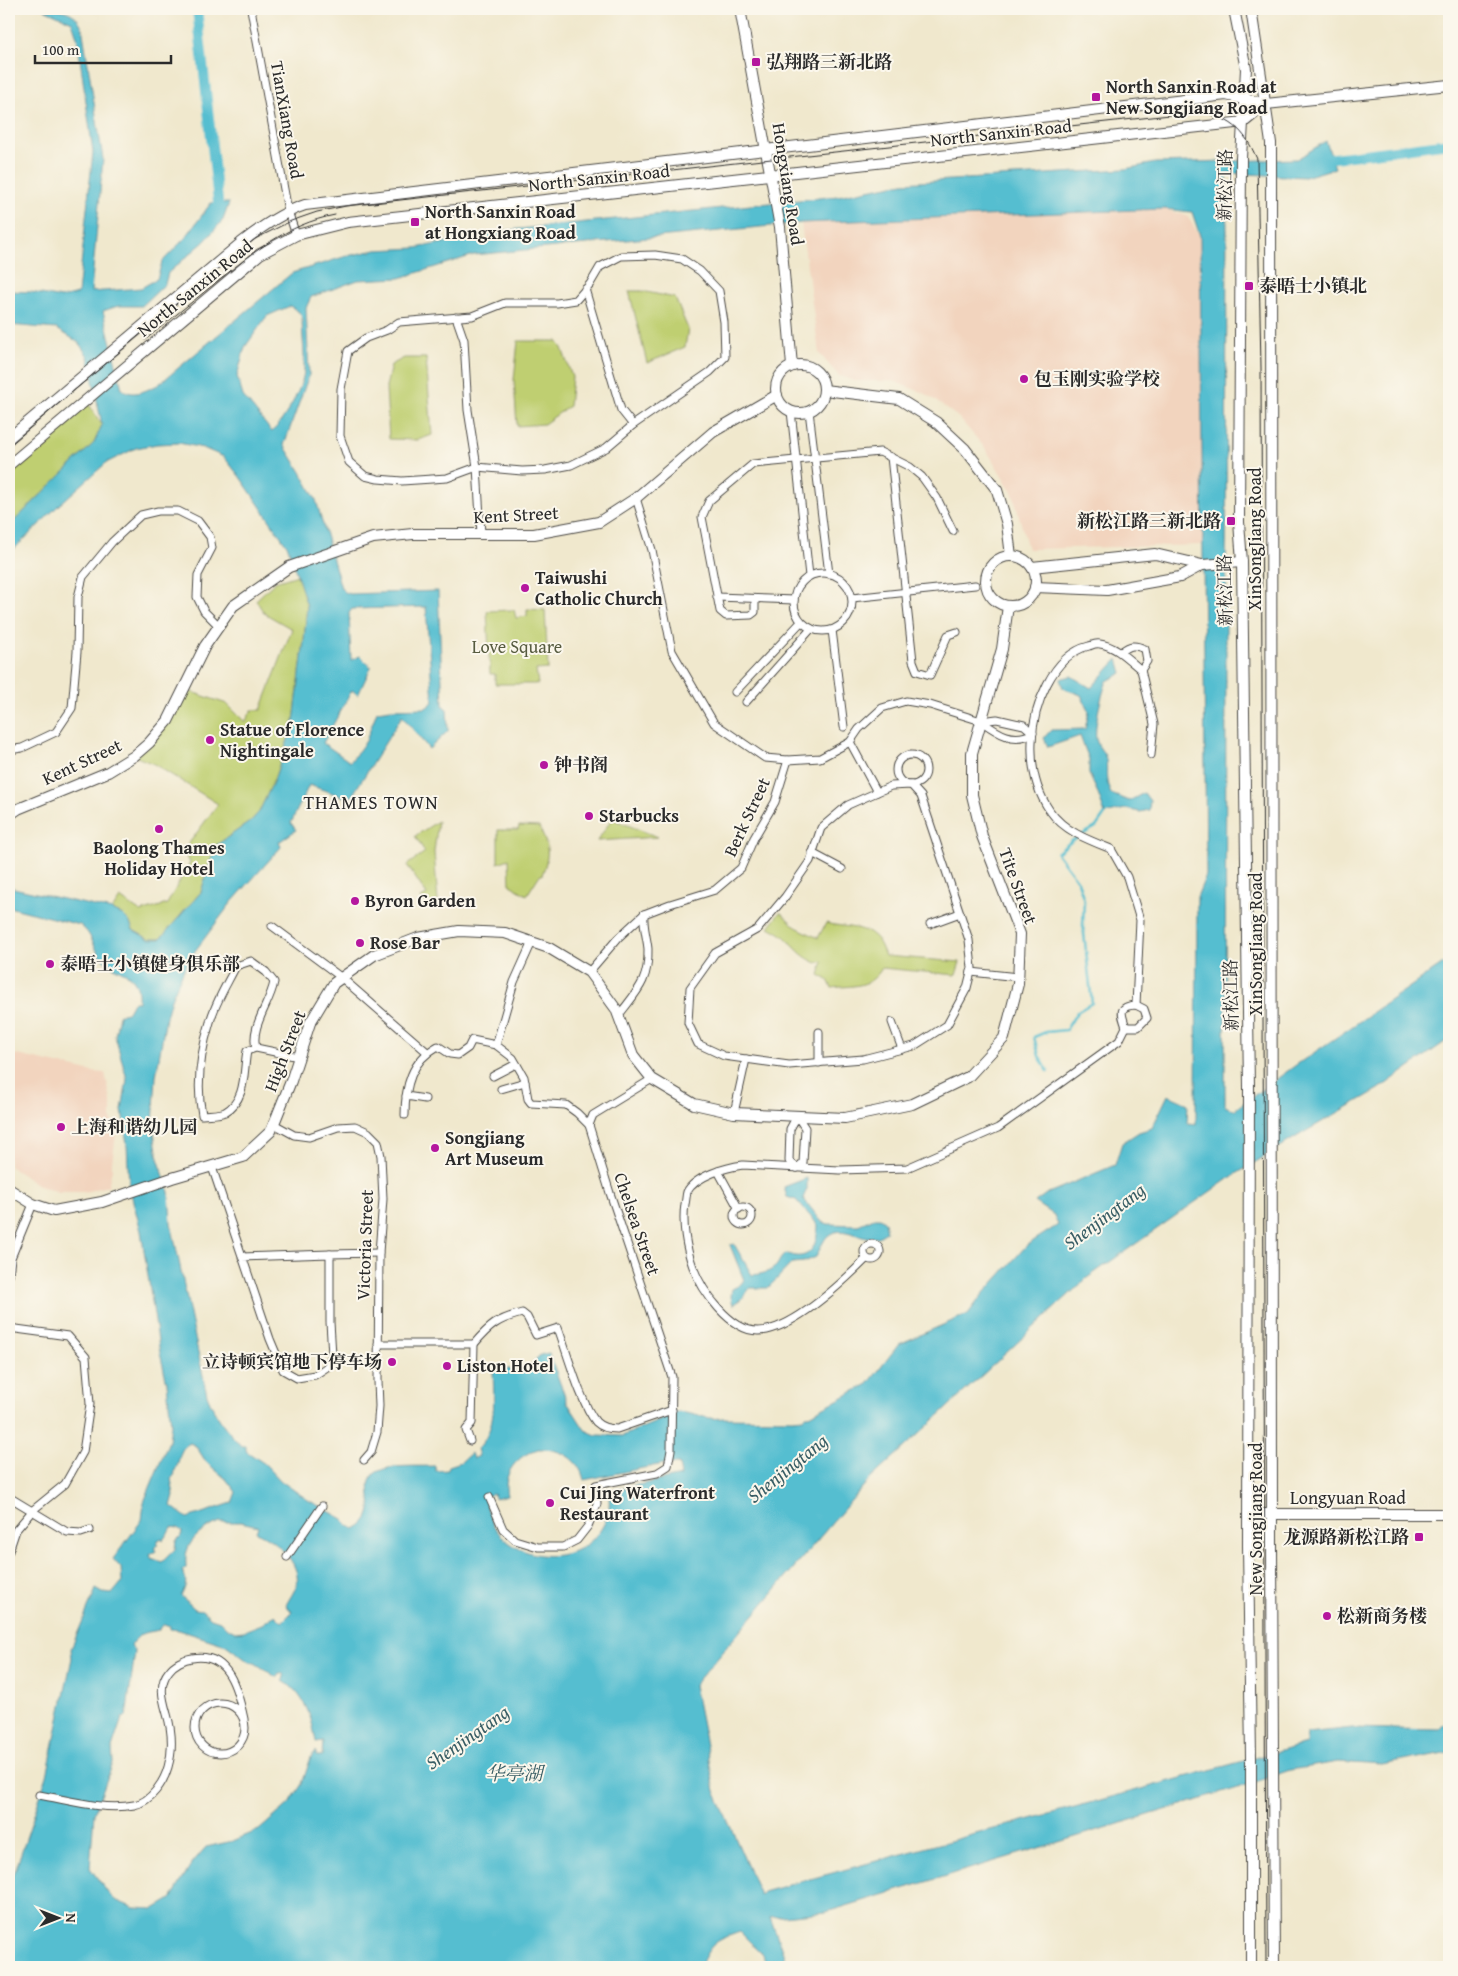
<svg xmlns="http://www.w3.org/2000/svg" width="1458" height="1976" font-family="'Gentium Book Plus','Noto Serif SC',serif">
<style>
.built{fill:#f2d4be}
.green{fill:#bfcf71;stroke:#757d4e}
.water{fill:#54bed0;stroke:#40747e;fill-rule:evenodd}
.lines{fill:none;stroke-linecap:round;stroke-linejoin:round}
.stream{stroke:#54bed0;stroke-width:2.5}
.canal{stroke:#54bed0;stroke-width:10}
.street-casing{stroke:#494743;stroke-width:9}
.secondary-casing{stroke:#494743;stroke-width:12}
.street{stroke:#fff;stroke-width:7}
.secondary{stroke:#fff;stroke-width:10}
.tram{stroke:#2b2b2b;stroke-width:1}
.poi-dot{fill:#b5179e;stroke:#fbf7ec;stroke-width:2}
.labels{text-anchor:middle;stroke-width:4;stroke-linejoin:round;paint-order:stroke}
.poi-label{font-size:18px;font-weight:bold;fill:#2b2b2b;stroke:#fbf7ec;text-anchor:start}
.street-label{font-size:18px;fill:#2b2b2b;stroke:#fbf7ec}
.park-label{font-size:18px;fill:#575c40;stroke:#fbf7ec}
.neighbourhood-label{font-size:19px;letter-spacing:1px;fill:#2b2b2b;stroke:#fbf7ec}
.water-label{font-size:19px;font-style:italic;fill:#395e65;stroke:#fbf7ec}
</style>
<rect width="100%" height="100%" fill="#fbf7ec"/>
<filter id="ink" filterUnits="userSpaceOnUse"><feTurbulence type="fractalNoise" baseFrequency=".02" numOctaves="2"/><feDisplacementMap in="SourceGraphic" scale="10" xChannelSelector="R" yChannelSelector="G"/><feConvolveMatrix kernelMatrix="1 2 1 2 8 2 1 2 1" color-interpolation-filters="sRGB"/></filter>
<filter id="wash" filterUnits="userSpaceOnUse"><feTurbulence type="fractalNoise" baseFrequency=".0096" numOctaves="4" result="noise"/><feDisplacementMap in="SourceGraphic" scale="20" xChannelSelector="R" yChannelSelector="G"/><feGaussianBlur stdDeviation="1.12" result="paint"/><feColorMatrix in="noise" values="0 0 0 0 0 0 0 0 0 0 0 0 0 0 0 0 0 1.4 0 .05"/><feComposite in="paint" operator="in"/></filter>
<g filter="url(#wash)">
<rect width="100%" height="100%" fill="#f0e8cd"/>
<!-- built -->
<g class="built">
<path d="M1164,209L1187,216L1200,236L1203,545L1028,549L1013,494L986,449L958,417L926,394L893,381H855L839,376L819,353L801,223L810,220Z"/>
<path d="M9,1053L93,1072L105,1073L111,1101V1119L116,1135L112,1162V1170L108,1186L85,1192H59L40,1186L9,1166Z"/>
<path d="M1446,1579H1449V1722L1445,1723Z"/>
</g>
<!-- green -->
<g class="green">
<path d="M629,291H642L675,298L688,329L685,347L647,363Z"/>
<path d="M518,341H557L562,348L572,377L569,406L544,424L517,426L514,380Z"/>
<path d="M404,358H426L432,435L418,440L389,439L386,387L391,365Z"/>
<path d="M88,403L102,425L94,443L9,526V471Z"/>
<path d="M298,575L307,606L304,640L294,722L274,780L259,812L251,821L215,846L201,892L160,939H149L133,930L129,921L123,915L112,910L120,898L141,912L167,904L190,863L184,850L218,804L154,764L134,756L149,743L183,689L227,704L245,722L252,710H261L292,629L264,613L256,600L275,582Z"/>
<path d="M527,609L545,610L548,669L536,670L538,684H495V674H490L487,611L514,610L516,618L527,616Z"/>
<path d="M612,819L658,837L597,841Z"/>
<path d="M438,821L434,852L438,902L427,909L421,898L427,895L407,865L425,852L415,836Z"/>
<path d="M519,826L539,827C549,848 550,853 542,875L539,876L527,895L510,885L509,859L498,863V830H518Z"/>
<path d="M780,912L796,927L818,938L826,923C842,928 868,925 878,941C881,945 883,951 885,956L960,962L956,975L882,968C870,989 853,985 832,988L828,980L819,975L823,961L817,963C804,958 798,951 789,941C784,935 776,931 769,927Z"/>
</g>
<!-- water -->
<g class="water">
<path d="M44,9C62,9 75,10 82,27L103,159L91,292L141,288L157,279L162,262L186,237L211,203H229L223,220L205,241L168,273L165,284L142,306H118L103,311L122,389C134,398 146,390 158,385L292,273L347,256L376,250L416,248L509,230L838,196L903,183L1125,169L1155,163L1297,159L1326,141L1335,168L1305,177L1227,173L1225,1106L1234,1110L1296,1065L1449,960V1039L1379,1089L1301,1134L1228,1179L1087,1278L867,1482L694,1685L715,1791L760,1895L763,1892L781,1887L1306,1744L1307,1733L1352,1728L1439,1730L1445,1723L1449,1722V1752L1382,1765L1338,1762L1290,1770L1235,1789L826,1912L770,1917L788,1967H767L763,1955L740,1932C714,1941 711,1943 700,1967H9V1889L47,1776L72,1658L71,1649L96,1589L103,1593L112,1594L122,1582L121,1568L113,1559L142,1520L144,1502L169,1441L171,1425L167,1383L160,1353L141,1231L129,1186L127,1144L122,1110L127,1079L115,1036L119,1015L127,1013L133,1002H138C141,968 115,975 101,957C92,945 93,935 80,925L9,907V887L112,910L123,915L129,921L133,930L149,939H160L201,892L215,846L251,821L259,812L274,780L287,743L294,722L304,641L307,606L288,547L240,477L224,457L203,448L179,443L157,444L136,448L106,463L60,504L9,554V526L94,443L102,425L88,356L78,342L57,329L9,325V291L31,292L61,298L78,294L93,152L77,37L72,22ZM1164,209L1192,212L1200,236L1206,875L1197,897L1196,1124L1187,1123L1188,1104L1168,1095L1152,1128L1139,1132L1122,1143L1115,1165L1046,1194L1035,1202L1054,1215L1058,1225L1027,1245L983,1294L968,1314L899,1344L868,1384L803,1418L793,1419L723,1418C705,1421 687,1409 668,1413V1417L622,1436L596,1435L585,1430L567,1402L549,1353L540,1355L523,1373L493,1365C493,1392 499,1429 477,1449L479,1456L473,1459L471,1453L461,1462L449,1466L448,1470L436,1471L435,1466C419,1467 390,1464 377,1472C357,1483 386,1513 355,1529L349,1526L343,1519L308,1500L281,1481L265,1464L246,1451V1446H241C226,1429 215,1416 207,1395L171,1223L169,1192L158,1158L153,1125L156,1076L166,1017L171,999L185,967L195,951L231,903L281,847L279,842L296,830L291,823L309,785L350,799L402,716L429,749L448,731L447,709L443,706L438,591L350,594L345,592L341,588L316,500L301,472L284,445L309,375L306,308L311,297L358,280L400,278L474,255L801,223ZM290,306L298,311L302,317C302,335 305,353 304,371C303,388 284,420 272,432L243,396L237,376L245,347L267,316ZM426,607L433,702L426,708L391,709L377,711L366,741L350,762L323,743L352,690L358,695L371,667L360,656L351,660L349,613L352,609ZM190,1443L196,1446L206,1462L226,1479L236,1492L232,1503L187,1518L171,1506L174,1495L171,1479L175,1474L174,1472C181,1462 177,1449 190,1443ZM538,1449C559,1448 579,1458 584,1480L663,1464H679L681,1476L609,1491C609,1498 610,1507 608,1514C588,1579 486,1564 486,1496L493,1494L495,1499L507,1496C502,1472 517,1456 538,1449ZM220,1522H241L258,1526L256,1532C274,1539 301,1562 297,1584C295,1591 289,1599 286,1605L292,1612L282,1622L275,1615L262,1624L244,1631L235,1632L227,1628L220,1621L211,1618L202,1610L195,1609L181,1596C186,1587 188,1579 182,1571L186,1568C186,1562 185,1556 187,1551C191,1537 207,1527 220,1522ZM172,1527L178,1528L182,1532L181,1536L176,1541L175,1549L162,1562L151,1558L150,1554L156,1551L154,1548L157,1546L158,1540L162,1538L163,1540ZM164,1624L170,1626V1629L179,1630L226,1645L249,1662L255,1663L276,1677L279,1673H282L284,1676L283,1681C305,1694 312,1718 316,1742L323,1741L322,1756H316V1751L311,1757L302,1784L289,1804L259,1830L233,1841L206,1847L193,1862L171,1899L154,1909L134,1908L115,1900L108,1893L90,1868L94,1813L113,1763L112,1748L122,1718L126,1717L135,1652L131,1646C139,1632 145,1633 159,1630Z"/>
<path d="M1118,659L1122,673L1107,681C1102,693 1092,731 1097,742C1098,747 1103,751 1105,756C1109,768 1103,778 1111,794L1129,801L1144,793L1150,801L1149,810L1140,812L1125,809L1105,814L1097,791L1089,774V759L1080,736L1048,747L1044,738L1051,730L1085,729L1089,712L1081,695L1063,688L1060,679L1071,676L1091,688Z"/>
<path d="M807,1178V1189L803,1198L821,1221L828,1224L858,1225L874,1218H880L885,1222L887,1232C884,1233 880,1237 877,1237C860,1241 839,1221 825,1239C822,1244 819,1251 816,1257L804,1262L792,1263L768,1288H750L742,1299L733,1305L731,1297L732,1289L740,1285L744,1280L730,1245L734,1244L752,1275C761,1274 770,1273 777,1265C779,1262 781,1257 784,1255C787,1253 792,1255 795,1256C814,1258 817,1240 818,1225L796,1200L787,1197L784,1187Z"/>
</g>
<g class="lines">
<!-- stream -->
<path class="stream" d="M1048,1071L1039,1056L1034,1037L1046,1032L1066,1030L1077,1012L1092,1003L1083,925L1084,900L1078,881L1057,853L1073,840L1096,827L1105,814"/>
<!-- canal -->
<g class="canal">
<path d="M197,9L219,210L214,215"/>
<path d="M1319,160L1449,143"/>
</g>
</g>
</g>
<g filter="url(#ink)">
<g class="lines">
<defs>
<g id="street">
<path d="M251,9L288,211L296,235"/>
<path d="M655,255L682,259L700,271L719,291L724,322L725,357L710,372L633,425L606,448L571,465L545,470L522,471L477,467L447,478L402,481L378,479L365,476L349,462L340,436L341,389L348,351L366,338L387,330L399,322L472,316L505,303H557L576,300L590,284L600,267L621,256Z"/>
<path d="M585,289L621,410L633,425"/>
<path d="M456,317L464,340L468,410L477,467L481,534"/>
<path d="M791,411L809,576"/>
<path d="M809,411L829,574"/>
<path d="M891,457L913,661L917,671L930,675L948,635L957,632"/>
<path d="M636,498L652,550L672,651L714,723L765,758L788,760L820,758L850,742L859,729L882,708L906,701L930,705L981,721"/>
<circle cx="823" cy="602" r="29"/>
<path d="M717,597L794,600"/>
<path d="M852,598L975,585"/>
<path d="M755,599V612L751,615L726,616L720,611L702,517L709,501L753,464L880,452L910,467L922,477L937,498L953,531"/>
<path d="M832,630L844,727"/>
<path d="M1121,652C1130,645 1134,644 1145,649L1147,661L1141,670C1129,660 1116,646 1100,644C1096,643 1092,645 1089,646C1052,655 1033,707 1032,742C1031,766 1036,791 1050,811C1064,831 1088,840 1111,849L1127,877L1140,920L1136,1005"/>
<path d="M1141,670L1154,724L1151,755"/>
<path d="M735,692L801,622"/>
<path d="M746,702L811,629"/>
<path d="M997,719L1024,725L1033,733C1013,744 998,733 981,721Z"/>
<path d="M850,742L877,792"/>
<path d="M9,750L22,748L56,732L72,708L77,652L78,597L83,577L112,542L141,515L158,511H178L198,521L210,537L212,548L198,575L197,597L204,611L219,626"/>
<circle cx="911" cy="770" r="15"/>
<path d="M911,785L921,796L969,940L972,968L967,988L947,1025L914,1046L863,1059L789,1065L724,1056L698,1044L688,1023L690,988L715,953L758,929L785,897L810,861L821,828L848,805L891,786Z"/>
<path d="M812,853L842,869"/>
<path d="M930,924L960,913"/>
<path d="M272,926L342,978L427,1052"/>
<path d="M589,972L618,938L644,914L670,904L715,890L741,868L754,838L775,802L788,760"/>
<path d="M971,972L1018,977"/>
<path d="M1136,1005L1144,1009L1147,1018L1138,1027H1126C1121,1013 1118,1006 1136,1005Z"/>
<path d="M619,1015C637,991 649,982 648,949C647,937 643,928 644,914"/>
<path d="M892,1022L902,1049"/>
<path d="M496,1045L514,982L532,942"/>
<path d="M256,1048C250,1026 270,1004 274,982L266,972L251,961L236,966C227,984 215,1003 210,1022C201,1051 196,1085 202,1115C208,1114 219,1115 225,1112C247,1100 243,1071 247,1051L256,1048L299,1057"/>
<path d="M819,1063V1032"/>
<path d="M493,1076L516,1064"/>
<path d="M501,1089L525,1082"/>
<path d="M406,1096L425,1099"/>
<path d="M734,1113L746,1059"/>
<path d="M405,1115C405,1086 411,1061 438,1046L450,1054L458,1055L468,1048L472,1040L496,1045L513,1058L524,1077L528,1099L531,1103L566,1105L577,1113L589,1125"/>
<path d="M797,1116L805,1128L803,1163L797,1168L789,1161L790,1129Z"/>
<path d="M274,1124L294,1135L309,1137L338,1127L355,1126L368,1132L378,1142L381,1156L383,1199L379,1253L378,1381L379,1406L377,1432L371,1452L364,1460"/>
<path d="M212,1167L270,1339L283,1370L297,1378L315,1375L327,1367L332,1355L330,1322V1254L242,1257"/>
<path d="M718,1171L739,1209"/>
<circle cx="743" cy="1216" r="9"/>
<circle cx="872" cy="1252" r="8"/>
<path d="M330,1254L379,1253"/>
<path d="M866,1259C843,1282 792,1331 758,1331C730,1331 702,1291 693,1267C686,1248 682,1224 685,1204C686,1201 686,1195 687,1192C695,1176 727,1167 743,1165L840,1170L907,1168L998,1128L1119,1041L1126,1027"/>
<path d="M9,1276L11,1258L33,1204"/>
<path d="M9,1328L68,1336L86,1357L90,1404L83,1452L65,1484L33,1510L16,1530L9,1551"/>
<path d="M378,1344H474C490,1325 498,1319 522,1313L527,1317L536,1335L558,1328C567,1352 581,1404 596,1422C601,1427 610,1429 617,1429L672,1410"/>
<path d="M470,1441L466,1430L472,1423L474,1344"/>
<path d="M9,1497L67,1532L81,1533L90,1530"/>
<path d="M489,1497L503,1529L515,1540L538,1547H563L577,1540L588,1526L597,1504L596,1485L657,1473L668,1466L671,1450L672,1377L610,1193L589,1125L593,1115L652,1079"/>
<path d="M287,1557L322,1506"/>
<circle cx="220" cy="1728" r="25"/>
<path d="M39,1795C69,1800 104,1811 134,1805C151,1802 164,1782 168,1767C173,1750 172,1731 167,1714C163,1700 158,1684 169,1671C174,1664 184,1659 192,1658C229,1651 238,1691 244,1719"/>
</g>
<g id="secondary">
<path d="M740,9L780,227L792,366"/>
<path d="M1234,9L1246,69L1241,158L1239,522L1242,562L1249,1087L1248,1546L1251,1757V1967"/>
<path d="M1251,9L1271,143L1272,1546L1274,1967"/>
<circle cx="800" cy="389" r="24"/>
<path d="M824,390L899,399L936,422L965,449L997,490L1007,524L1011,556"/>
<path d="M9,438L241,243C261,227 281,213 305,205L1226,95L1266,104L1449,85"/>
<path d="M9,465L260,254L296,235L348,222L1244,122L1266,104"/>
<circle cx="1011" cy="581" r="25"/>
<path d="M1202,565L1242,562"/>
<path d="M1032,567L1155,554L1202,565L1180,577L1107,590L1035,587"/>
<path d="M9,815L18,809L108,772L134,756L149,743L168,721L205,646L233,606L289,567L373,538L413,534H534L599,522L636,498L713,432L777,395"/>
<path d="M9,1189L33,1204L54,1211L102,1202L172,1178L243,1157L271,1131L291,1081L310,1023L334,983L374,955L418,938L459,931L505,933L549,948L589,972L616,1009L633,1055L652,1079L694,1104L734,1113L845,1118L912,1104L968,1077L1004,1038L1018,984L1020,934L982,836L972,795V753L1002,649L1008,606"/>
<path d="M1248,1514H1449"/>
</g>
</defs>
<!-- street casing -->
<use href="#street" class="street-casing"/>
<!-- secondary casing -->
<use href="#secondary" class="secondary-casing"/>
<!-- street -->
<use href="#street" class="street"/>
<!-- secondary -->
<use href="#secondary" class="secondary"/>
<!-- tram -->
<g class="tram">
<path d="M145,340C168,321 191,303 214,284C251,254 287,224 335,215"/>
<path d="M9,446L171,308L255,239L291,221L317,212L346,206L1197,112C1230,117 1244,129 1257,159L1261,368L1266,1967"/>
</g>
</g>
</g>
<!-- markers -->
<g class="poi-dot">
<rect x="751" y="57" width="10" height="10" rx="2.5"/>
<rect x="1091" y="92" width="10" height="10" rx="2.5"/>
<rect x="410" y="217" width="10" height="10" rx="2.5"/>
<rect x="1244" y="281" width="10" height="10" rx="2.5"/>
<circle cx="1024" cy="379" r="5"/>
<rect x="1226" y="516" width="10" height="10" rx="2.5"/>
<circle cx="525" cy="588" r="5"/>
<circle cx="210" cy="740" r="5"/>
<circle cx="544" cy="765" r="5"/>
<circle cx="589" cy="816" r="5"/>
<circle cx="159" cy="829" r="5"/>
<circle cx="355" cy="901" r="5"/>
<circle cx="360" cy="943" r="5"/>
<circle cx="50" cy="964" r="5"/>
<circle cx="61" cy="1127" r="5"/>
<circle cx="435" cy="1148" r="5"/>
<circle cx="392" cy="1362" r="5"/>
<circle cx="447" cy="1366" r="5"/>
<circle cx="550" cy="1503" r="5"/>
<rect x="1414" y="1532" width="10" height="10" rx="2.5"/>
<circle cx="1327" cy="1616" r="5"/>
</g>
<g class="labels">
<!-- poi labels -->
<g class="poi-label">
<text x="766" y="68">弘翔路三新北路</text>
<text x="1106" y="93">North Sanxin Road at<tspan x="1106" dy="21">New Songjiang Road</tspan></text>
<text x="425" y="218">North Sanxin Road<tspan x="425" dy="21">at Hongxiang Road</tspan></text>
<text x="1259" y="292">泰晤士小镇北</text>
<text x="1034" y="385">包玉刚实验学校</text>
<text x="1221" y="527" text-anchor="end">新松江路三新北路</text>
<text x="535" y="584">Taiwushi<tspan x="535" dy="21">Catholic Church</tspan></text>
<text x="220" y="736">Statue of Florence<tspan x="220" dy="21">Nightingale</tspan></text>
<text x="554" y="771">钟书阁</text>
<text x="599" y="822">Starbucks</text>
<text x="159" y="854" text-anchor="middle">Baolong Thames<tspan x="159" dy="21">Holiday Hotel</tspan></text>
<text x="365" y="907">Byron Garden</text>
<text x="370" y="949">Rose Bar</text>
<text x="60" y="970">泰晤士小镇健身俱乐部</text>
<text x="71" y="1133">上海和谐幼儿园</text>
<text x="445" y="1144">Songjiang<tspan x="445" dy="21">Art Museum</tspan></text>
<text x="382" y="1368" text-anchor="end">立诗顿宾馆地下停车场</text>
<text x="457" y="1372">Liston Hotel</text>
<text x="560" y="1499">Cui Jing Waterfront<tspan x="560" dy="21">Restaurant</tspan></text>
<text x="1409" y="1543" text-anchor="end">龙源路新松江路</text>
<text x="1337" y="1622">松新商务楼</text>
</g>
<!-- street labels -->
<g class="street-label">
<text transform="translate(287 120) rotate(80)" y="6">TianXiang Road</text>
<text transform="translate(1001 133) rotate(-6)" y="6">North Sanxin Road</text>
<text transform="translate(599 178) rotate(-6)" y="6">North Sanxin Road</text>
<text transform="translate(788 184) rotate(81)" y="6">Hongxiang Road</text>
<text transform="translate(1225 185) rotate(-89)" y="6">新松江路</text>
<text transform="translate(195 288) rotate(-39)" y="6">North Sanxin Road</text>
<text transform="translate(516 515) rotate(-3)" y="6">Kent Street</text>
<text transform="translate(1255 539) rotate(-90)" y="6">XinSongJiang Road</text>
<text transform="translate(1225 590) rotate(-91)" y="6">新松江路</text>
<text transform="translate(82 762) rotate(-25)" y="6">Kent Street</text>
<text transform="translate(747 817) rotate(-65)" y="6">Berk Street</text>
<text transform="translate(1018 886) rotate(70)" y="6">Tite Street</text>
<text transform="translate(1256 944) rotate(-90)" y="6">XinSongJiang Road</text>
<text transform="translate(1231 995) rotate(-91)" y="6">新松江路</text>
<text transform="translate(285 1051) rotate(-69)" y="6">High Street</text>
<text transform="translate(637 1224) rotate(71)" y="6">Chelsea Street</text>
<text transform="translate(365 1245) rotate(-88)" y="6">Victoria Street</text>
<text x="1348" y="1504">Longyuan Road</text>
<text transform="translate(1256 1519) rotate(-90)" y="6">New Songjiang Road</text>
</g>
<!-- park labels -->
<g class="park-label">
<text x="517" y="653">Love Square</text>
</g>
<!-- neighbourhood labels -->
<g class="neighbourhood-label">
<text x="371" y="809">THAMES TOWN</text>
</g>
<!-- water labels -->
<g class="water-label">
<text transform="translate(1104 1216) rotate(-37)" y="7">Shenjingtang</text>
<text transform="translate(787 1468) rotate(-39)" y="7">Shenjingtang</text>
<text transform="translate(467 1737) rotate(-35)" y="7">Shenjingtang</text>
<text x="514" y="1780">华亭湖</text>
</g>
</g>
<!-- margin -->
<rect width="1458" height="1976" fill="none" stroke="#fbf7ec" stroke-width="30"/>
<!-- north arrow -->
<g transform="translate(58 1918) rotate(90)" stroke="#fbf7ec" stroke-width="4" paint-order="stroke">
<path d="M0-4L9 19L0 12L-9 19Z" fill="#2b2b2b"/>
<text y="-8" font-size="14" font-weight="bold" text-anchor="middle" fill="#2b2b2b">N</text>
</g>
<!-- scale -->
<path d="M35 55v8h136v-8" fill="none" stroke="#2b2b2b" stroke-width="2.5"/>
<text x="42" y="55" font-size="15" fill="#2b2b2b" stroke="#fbf7ec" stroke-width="4" paint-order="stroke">100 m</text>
</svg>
